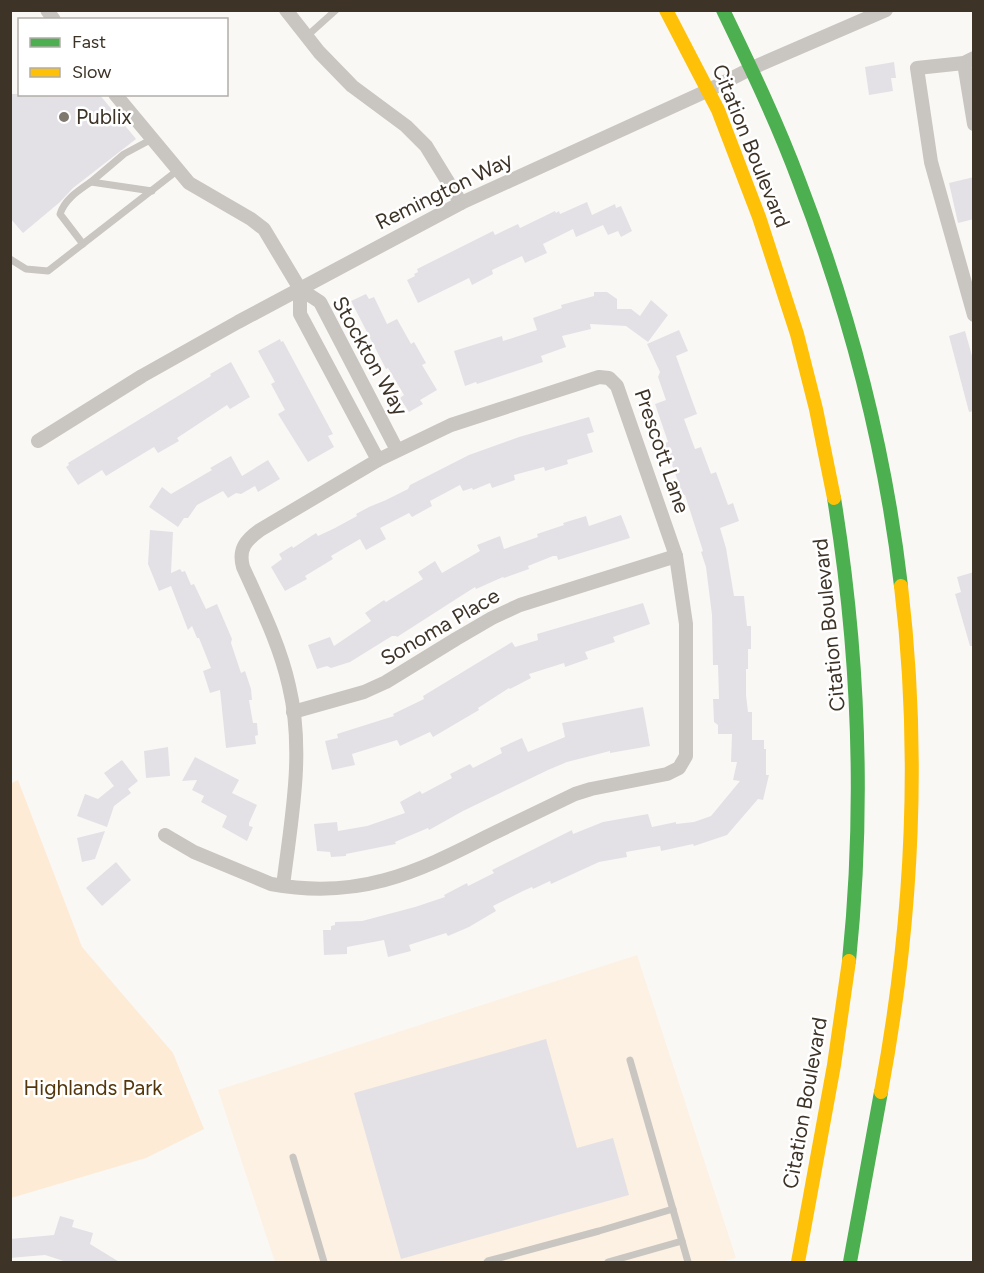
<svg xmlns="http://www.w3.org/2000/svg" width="984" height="1273" font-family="Figtree,sans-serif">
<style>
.built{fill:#fcf1e3}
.green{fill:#fdebd6}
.building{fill:#e4e1e6}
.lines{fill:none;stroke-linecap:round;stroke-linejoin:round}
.lane{stroke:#c9c5c0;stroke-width:7}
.street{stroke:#c9c5c0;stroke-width:14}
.fast{stroke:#4caf50;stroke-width:14}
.slow{stroke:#ffc107;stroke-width:14}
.poi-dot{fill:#7f786f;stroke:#fff;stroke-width:2}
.labels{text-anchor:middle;stroke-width:5;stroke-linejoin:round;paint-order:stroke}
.poi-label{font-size:21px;fill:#3d3327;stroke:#fff;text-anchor:start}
.street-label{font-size:21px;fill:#3d3327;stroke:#fff}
.park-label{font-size:21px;fill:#54370a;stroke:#fff}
</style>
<rect width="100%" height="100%" fill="#faf8f5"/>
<!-- built -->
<path class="built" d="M637,955L736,1258L721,1262H275L218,1090Z"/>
<!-- green -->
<path class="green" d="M18,780L82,947L173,1053L204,1129L146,1158L11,1198L10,784Z"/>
<!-- building -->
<g class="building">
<path d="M894,62L896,78H891L893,91L869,95L865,67Z"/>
<path d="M10,94H99L136,139L73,188L60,202L23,233L10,218Z"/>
<path d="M974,177V219L958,223L949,183Z"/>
<path d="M587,202L592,215L615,204L616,208L621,206L632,231L621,237L618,231L608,235L603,225L576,237L573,229L543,244L547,253L525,263L522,256L492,270L493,274L472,285L469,278L418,303L407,280L415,276L414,274L418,272L417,269L493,231L495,235L518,224L520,228L555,211L556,213L559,211L560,214Z"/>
<path d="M594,292H607L617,299V309H631L640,316L651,300L668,315L648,342L626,326L590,324L591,329L562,336L566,347L541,356L543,362L477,384L476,382L465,386L454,351L502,336L503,341L537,330L533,318L562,308L561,305L594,296Z"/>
<path d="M366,294L369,299L374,297L387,324L397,319L411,344L414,342L426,363L422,365L437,390L420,400L423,404L409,412L400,398L404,395L388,368L386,369L351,301Z"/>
<path d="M679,330L688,351L676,356L697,414L684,419L695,449L701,447L711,474L716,472L728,505L733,503L739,521L720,528L726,548L734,596H744L747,626H751V649H748V669H746V695L748,712H752V740H764V749H766V775H769L763,800L758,799L727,835L694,846L693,844L661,851L660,846L626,852L627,857L599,862L551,884L550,881L533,889L532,887L523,891L493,906L496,911L469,927L448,936L446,933L409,945L411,951L388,957L384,940L347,947V954L324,955L323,930H331V926L335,925V922L362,921L415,907L445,897L444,895L467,883L468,886L494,873L492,870L572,830L573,834L603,822L648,814L652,827L676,822V824L694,822L711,816L740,781L733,780L737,762H731L732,734H718V725L714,722L713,699H719L718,665H713L712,615L706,567L701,552L703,551L685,495H683L664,443L668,442L655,404L666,400L658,377L660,372L647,344Z"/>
<path d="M965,331L974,363V411L969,412L949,336Z"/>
<path d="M280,339L281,342L283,341L333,434L328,436L334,447L308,462L278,414L285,410L271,384L275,382L258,351Z"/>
<path d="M231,362L250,397L230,409L227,405L177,438L179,441L158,453L154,447L106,476L102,470L78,485L66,467L69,465L68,463L211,376L210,374Z"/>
<path d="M589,417L594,432L587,434L593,452L567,460L568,464L545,471L544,467L514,475L515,480L492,488L490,483L473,490L472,488L463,491L460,485L430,501L432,506L412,517L409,513L380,528L386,539L366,550L360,539L331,556L333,559L305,576L307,579L285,591L271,567L282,559L279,554L292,546L293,548L316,533L318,536L335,528L357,516L356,514L369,507L386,500L408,489L410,485L469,455L519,437Z"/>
<path d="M231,456L242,476L268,460L280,479L258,492L255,486L241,494L236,493L228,498L223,491L197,505L188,518H184L178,527L149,507L162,487L171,494L212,470L210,468Z"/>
<path d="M621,515L630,538L558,560L557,556H553L528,566L529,569L504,578L503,577L476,589L475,587L397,637L396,636H392L350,662L331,668L327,666L317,669L308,645L330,637L334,646L371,621L365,613L384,600L386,602L423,579L418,572L435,561L442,573L480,551L477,545L500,536L504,549L538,537L537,534L564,525L563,523L586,516L589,526Z"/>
<path d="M150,530L173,532L171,573L180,569L182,572L185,571L191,585L194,584L206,609L217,604L232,639L231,643L241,673L245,671L251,689L252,700H249L253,723H257L258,735L255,736L256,744L226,748L220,690L210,693L203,671L211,668L199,638H197L192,626L188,630L171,586L159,591L148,564Z"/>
<path d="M974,572V646H970L955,594L961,592L957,577Z"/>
<path d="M643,603L650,624L613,637L615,642L585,652L588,659L565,667L564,663L529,674L531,678L510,689L509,688L478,708L479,710L433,737L430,732L400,746L397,740L352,754L355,765L332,770L325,741L338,738L337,734L394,716L393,714L424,699L423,696L512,642L515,647L538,640L537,634Z"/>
<path d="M643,707L650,746L610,753V751L567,762L548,770L463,811L429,830L428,828L395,842L396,844L346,854V856L331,857L330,852L317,851L314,824L337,822L338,831L367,826L405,813L400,802L420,791L422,794L452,778L450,774L470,764L473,768L502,753L500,748L522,738L528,752L565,737L562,723Z"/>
<path d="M168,747L170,776L146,778L144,751Z"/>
<path d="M195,757L239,780L232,793L257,805L249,823V826L253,827L247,841L222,827L227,816L201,802L204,796L192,790L197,780L182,781Z"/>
<path d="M122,760L138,781L128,789L131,793L114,806L107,827L77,816L85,794L98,799L114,786L104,773Z"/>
<path d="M105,831L95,859L82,862L77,838Z"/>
<path d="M116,862L131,880L102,906L86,888Z"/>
<path d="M546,1039L577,1148L613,1138L629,1195L401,1259L354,1093Z"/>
<path d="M60,1216L74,1220L72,1227L93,1233L90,1244L121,1263H70L45,1255L10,1258V1239L54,1235Z"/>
</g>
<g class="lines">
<!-- lane -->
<g class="lane">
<path d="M307,36L336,10"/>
<path d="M91,182L124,154L152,139"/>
<path d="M83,244L60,214C65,199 78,191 91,182L152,191"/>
<path d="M10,259L26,269L48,271L178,170"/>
<path d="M630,1060L688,1262"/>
<path d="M293,1157L324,1262"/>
<path d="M487,1262L488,1261L599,1231L673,1209"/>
<path d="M608,1262L682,1241"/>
</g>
<!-- street -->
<g class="street">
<path d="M47,10L54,20"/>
<path d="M286,10L319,52L352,86L406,126L426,146L461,203"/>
<path d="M974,58L964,63L917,68L931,162L974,315"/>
<path d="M964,63L974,124"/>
<path d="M115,94L189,183L251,219L264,229L300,289L320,302L397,450"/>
<path d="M300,289V314L378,460"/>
<path d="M38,441L142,376L238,322L461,203L709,90L752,68L886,10"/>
<path d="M293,712L364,692L386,682L456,639L492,618L520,605L676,556"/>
<path d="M165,835L194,852L271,884C357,900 414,874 488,836C517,822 546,808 575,794L591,789L667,774L679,768L686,756V624L676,556L617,386L609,378L599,377L451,425L378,460L260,530C246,540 238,549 243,567C260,605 280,645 289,686C305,752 291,820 283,886"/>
</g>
<!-- fast -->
<g class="fast">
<path d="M723,10C750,66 777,122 799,181C849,311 885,447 901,586"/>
<path d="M834,498C859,652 865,805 849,961"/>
<path d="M850,1262L881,1092"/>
</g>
<!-- slow -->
<g class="slow">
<path d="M666,10L718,110L759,217L797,334L816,409L834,498"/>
<path d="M881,1092C912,926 921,754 901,586"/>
<path d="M798,1262L834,1065L849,961"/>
</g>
</g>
<!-- markers -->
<circle class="poi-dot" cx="64" cy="117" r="6"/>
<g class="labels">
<!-- poi labels -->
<g class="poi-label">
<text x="76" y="124">Publix</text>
</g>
<!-- street labels -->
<g class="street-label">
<text transform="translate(751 146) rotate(68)" y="7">Citation Boulevard</text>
<text transform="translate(444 191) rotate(-26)" y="7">Remington Way</text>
<text transform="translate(370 356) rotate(61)" y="7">Stockton Way</text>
<text transform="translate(662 451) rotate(71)" y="7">Prescott Lane</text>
<text transform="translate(829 625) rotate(-96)" y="7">Citation Boulevard</text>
<text transform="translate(440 627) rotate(-30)" y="7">Sonoma Place</text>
<text transform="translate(805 1103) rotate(-80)" y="7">Citation Boulevard</text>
</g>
<!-- park labels -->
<g class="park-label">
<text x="93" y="1095">Highlands Park</text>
</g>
</g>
<!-- border -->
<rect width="984" height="1273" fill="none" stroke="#3d3327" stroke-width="24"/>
<!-- legend -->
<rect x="18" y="18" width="210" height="78" fill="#ffffff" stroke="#b1ada9" stroke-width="1.5"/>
<rect x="30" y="38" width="30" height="9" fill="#4caf50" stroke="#b1ada9" stroke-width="1.5"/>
<text x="72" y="48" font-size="18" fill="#3d3327">Fast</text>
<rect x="30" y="68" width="30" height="9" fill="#ffc107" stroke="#b1ada9" stroke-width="1.5"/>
<text x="72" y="78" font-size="18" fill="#3d3327">Slow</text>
</svg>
